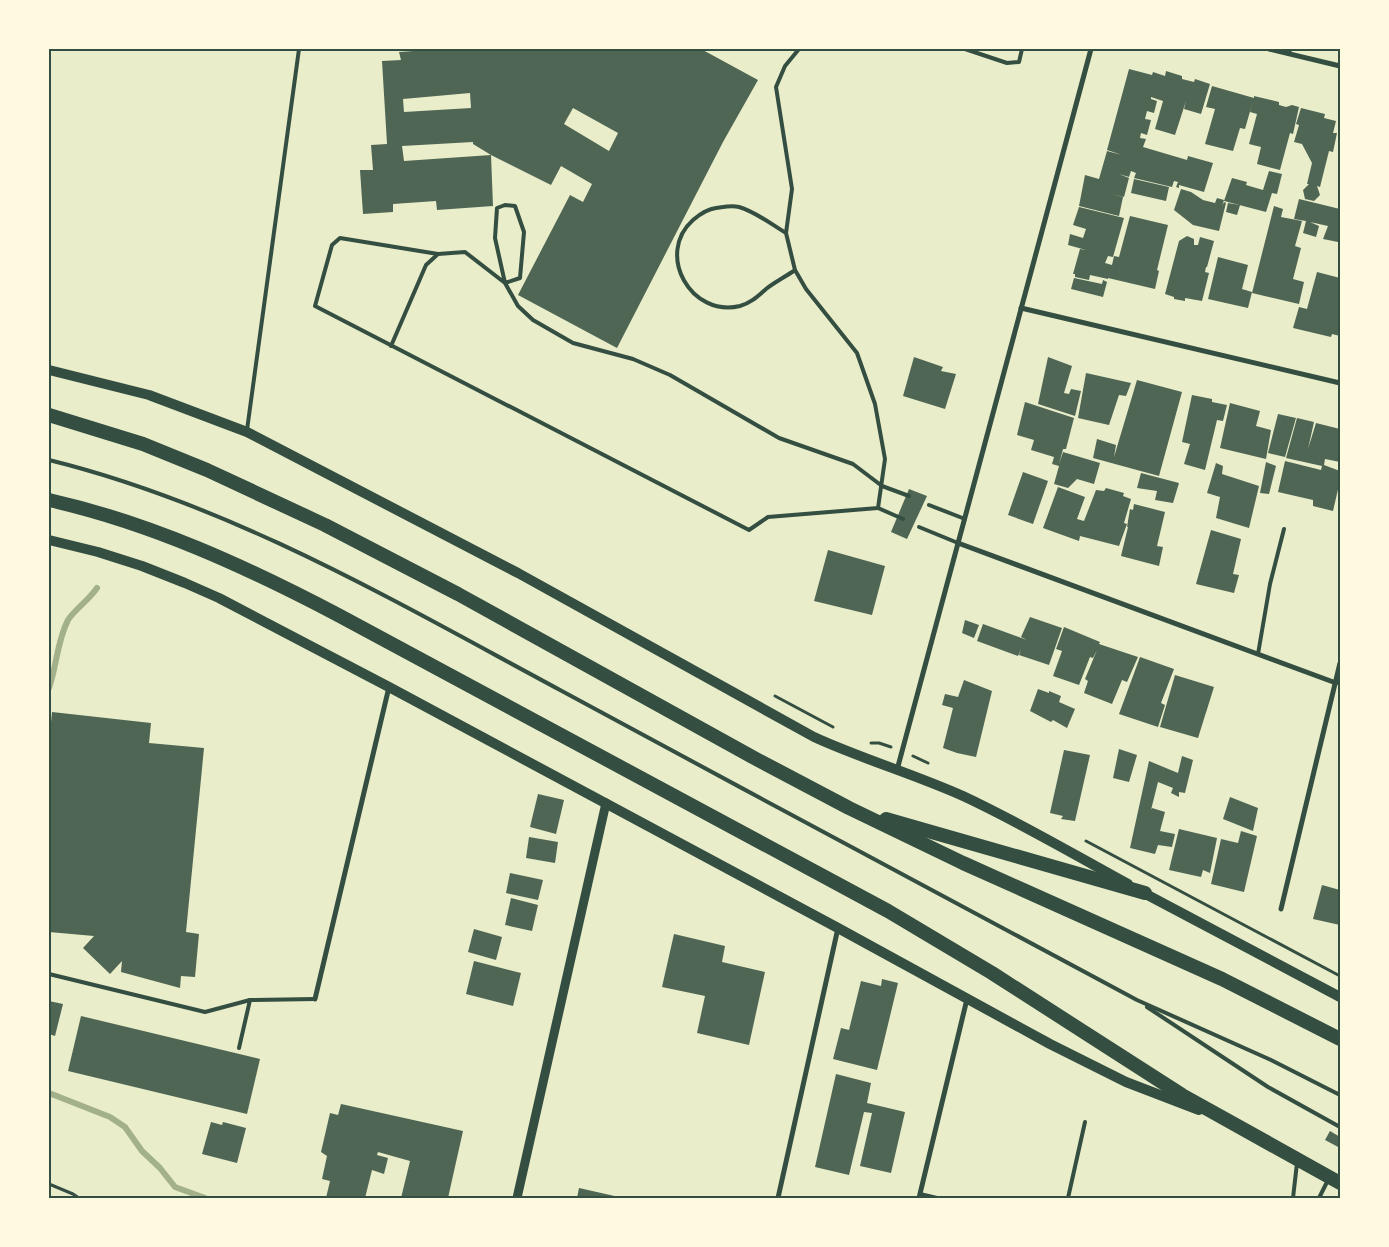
<svg xmlns="http://www.w3.org/2000/svg" width="1389" height="1247" font-family="'Fira Sans',sans-serif">
<style>
.lines{fill:none;stroke-linecap:round;stroke-linejoin:round}
.stream{stroke:#a3b18a;stroke-width:6}
.building{fill:#4f6655;fill-rule:evenodd}
.path{stroke:#344e41;stroke-width:3}
.service{stroke:#344e41;stroke-width:4}
.minor{stroke:#344e41;stroke-width:5}
.tertiary{stroke:#344e41;stroke-width:9}
.secondary{stroke:#344e41;stroke-width:10}
.trunk{stroke:#344e41;stroke-width:14}
.neatline{fill:none;stroke:#344e41;stroke-width:2}
</style>
<rect width="100%" height="100%" fill="#e9edc9"/>
<g class="lines">
<!-- stream -->
<g class="stream">
<path d="M49,688C57,665 57,641 68,620C75,609 88,601 97,588"/>
<path d="M49,1093L110,1117L125,1127L142,1151L160,1168L175,1187L205,1198"/>
</g>
</g>
<!-- building -->
<g class="building">
<path d="M442,49H701L758,80L723,142L617,348L518,295L570,195L583,202L592,184L561,166L551,185L491,155L473,144V142L402,146L404,161L491,155L493,206L437,210L436,201L393,204V212L363,214L360,170H373L371,145L387,144L382,61L401,60L399,52ZM470,93L471,108L404,112L403,99ZM573,108L618,133L609,151L564,124Z"/>
<path d="M1129,69L1152,75L1153,72L1165,76L1166,71L1182,76V79L1194,82L1195,79L1210,84L1201,114L1184,109L1186,101L1175,135L1155,129L1163,101L1151,97V99L1157,101L1154,113L1147,111L1145,119L1151,120L1147,135L1141,133L1140,138L1146,139L1143,147L1187,160L1188,156L1213,163L1204,192L1179,185V188L1176,187L1178,182L1174,181L1172,187L1134,178L1136,173L1131,171L1129,177L1119,174L1129,178L1124,197L1111,194L1123,197L1119,216L1079,206L1085,175L1099,179L1107,151L1122,155L1107,150Z"/>
<path d="M1212,86L1254,98V96L1279,102V105L1286,107L1292,105L1299,107L1293,134L1290,133L1280,170L1257,164L1261,147L1249,144L1257,114L1250,112L1253,101L1245,129L1240,128L1233,151L1205,144L1215,109L1206,107Z"/>
<path d="M1301,108L1325,114L1324,118L1336,121L1333,133H1337L1333,152L1329,151L1320,187L1317,186L1320,195L1314,201L1305,199L1303,190L1309,184H1307L1312,163L1302,144L1294,142L1299,125L1296,124Z"/>
<path d="M1269,171L1282,174L1277,194L1272,193L1266,212L1224,201L1232,178L1247,182L1246,185L1263,190Z"/>
<path d="M1134,179L1169,187L1166,201L1131,193Z"/>
<path d="M1181,189L1191,192L1203,200L1215,203L1217,198L1224,200L1222,206L1224,202L1226,203L1219,231L1193,225L1174,210Z"/>
<path d="M1299,199L1340,209V247L1338,246V242L1323,239L1328,226L1310,222L1319,226L1316,237L1303,233L1306,221L1294,219Z"/>
<path d="M1228,203L1240,205L1237,215L1226,212Z"/>
<path d="M1274,206L1283,209L1281,217L1302,221L1295,246L1301,248L1293,279L1304,282L1299,304L1252,293Z"/>
<path d="M1079,207L1124,218L1113,257L1108,256L1105,263L1112,265L1114,256L1119,257L1130,216L1168,225L1157,270L1159,271L1155,289L1108,278V279L1090,275L1089,280L1075,277V274H1073L1080,249L1086,250L1068,245L1070,234L1083,238L1086,229L1073,225Z"/>
<path d="M1187,236L1194,239V245H1198L1200,237L1214,241L1207,267H1206L1205,272L1209,273L1202,301L1185,298V301L1174,299V297L1165,294L1179,241Z"/>
<path d="M1218,257L1248,265L1242,289L1252,292L1248,308L1208,299Z"/>
<path d="M1317,272L1340,278V308L1339,314L1340,315V336L1332,334L1331,337L1293,328L1299,307L1307,309Z"/>
<path d="M1074,278L1102,284L1103,280L1107,282L1103,297L1071,289Z"/>
<path d="M914,357L943,367L941,371L956,374L945,409L903,396Z"/>
<path d="M1048,357L1072,366L1064,393L1069,394L1071,389L1081,391L1075,416L1038,404Z"/>
<path d="M1086,373L1131,383L1126,396L1119,395L1109,425L1078,418Z"/>
<path d="M1137,380L1182,392L1159,476L1093,458L1097,439L1116,445L1114,457Z"/>
<path d="M1192,395L1212,399V402L1227,405L1223,421L1217,420L1205,470L1184,464L1190,444L1182,442Z"/>
<path d="M1025,402L1074,418L1066,449H1063L1059,464L1063,452L1100,463L1094,484L1077,479L1068,488L1054,484L1059,466L1052,464L1054,457L1031,450L1034,440L1017,435Z"/>
<path d="M1230,403L1260,411L1256,426L1271,430L1266,459L1220,448Z"/>
<path d="M1278,414L1296,418L1285,457L1268,453Z"/>
<path d="M1297,418L1314,422L1308,449L1316,423L1340,429V462L1325,459L1324,465L1340,471V481L1333,511L1313,506V500L1278,492L1285,461L1321,470L1322,466L1286,458Z"/>
<path d="M1266,462L1276,466L1269,494L1260,493Z"/>
<path d="M1216,463L1223,466L1222,474L1259,486L1249,528L1216,518L1220,497L1207,493Z"/>
<path d="M1023,472L1048,481L1033,524L1008,515Z"/>
<path d="M1141,473L1179,483L1173,503L1155,500L1157,491L1137,488Z"/>
<path d="M1058,487L1085,497L1077,519L1084,521L1096,490L1104,491L1106,488L1124,493L1123,496L1131,499L1124,523L1127,524L1119,546L1080,536L1079,541L1043,528Z"/>
<path d="M909,489L927,496L907,539L891,532Z"/>
<path d="M1134,504L1165,512L1157,546L1163,547L1159,566L1121,556L1128,527H1127L1130,509L1133,510Z"/>
<path d="M1211,530L1241,539L1233,574L1239,575L1234,593L1196,584Z"/>
<path d="M828,550L885,566L872,615L814,601Z"/>
<path d="M1030,617L1062,628L1049,665L1019,655L1021,649L1018,656L977,641L983,624L1027,640L1021,637Z"/>
<path d="M965,620L979,625L974,638L962,633Z"/>
<path d="M1064,627L1100,642L1099,644L1138,657L1127,682L1122,680L1112,704L1084,693L1088,681L1085,679L1097,650L1093,658L1090,657L1079,685L1053,676L1062,651L1056,649Z"/>
<path d="M1140,657L1174,669L1161,703L1165,705L1158,727L1119,714Z"/>
<path d="M1175,675L1214,687L1198,738L1160,727Z"/>
<path d="M964,680L992,691L976,757L957,753L943,748L953,708L942,705L945,694L958,697Z"/>
<path d="M1038,689L1049,693V691L1061,696L1059,702L1075,709L1067,728L1053,720L1051,722L1030,711Z"/>
<path d="M52,712L151,723L149,743L204,748L186,932L199,934L195,977L181,976L180,988L121,972L122,961L110,974L83,948L94,936L49,932V742Z"/>
<path d="M1119,749L1137,755L1129,782L1113,778Z"/>
<path d="M1064,750L1090,755L1075,821L1061,819L1063,816L1050,813Z"/>
<path d="M1182,756L1193,760L1185,793L1179,792V797L1171,793L1173,788L1158,782L1151,810L1152,808L1165,812L1160,831L1175,834L1172,847L1158,845L1155,854L1130,848L1149,761L1178,773Z"/>
<path d="M538,794L564,800L556,834L530,827Z"/>
<path d="M1230,797L1258,808L1253,831L1223,819Z"/>
<path d="M1179,829L1217,838L1210,873L1203,870L1201,877L1169,870Z"/>
<path d="M1241,831L1257,836L1244,892L1211,884L1221,839L1238,843Z"/>
<path d="M529,837L558,842L555,863L526,858Z"/>
<path d="M510,873L543,880L538,900L506,893Z"/>
<path d="M1322,885L1340,890V925L1313,919Z"/>
<path d="M511,898L538,905L532,931L505,925Z"/>
<path d="M474,929L502,937L496,960L468,952Z"/>
<path d="M674,934L725,946L722,962L765,972L749,1045L697,1033L705,996L662,987Z"/>
<path d="M474,961L521,973L513,1006L466,994Z"/>
<path d="M882,979L898,983L877,1070L833,1059L841,1028L849,1030L861,981L881,986Z"/>
<path d="M49,1001L63,1004L55,1036L49,1034Z"/>
<path d="M81,1016L260,1059L247,1114L68,1071Z"/>
<path d="M836,1074L871,1083L867,1103L905,1112L891,1173L860,1166L872,1113L864,1112L849,1175L815,1167Z"/>
<path d="M341,1104L463,1131L448,1198H401L410,1161L378,1152L377,1155L388,1158L384,1174L372,1170L365,1198H326L330,1181L322,1179L327,1156L321,1152L330,1113L338,1115Z"/>
<path d="M211,1122L222,1125L223,1122L246,1128L237,1163L202,1154Z"/>
<path d="M1330,1131L1340,1137V1148L1325,1140Z"/>
<path d="M579,1188L619,1197V1198H577Z"/>
</g>
<g class="lines">
<!-- path -->
<g class="path">
<path d="M775,696L833,727"/>
<path d="M871,743H879L891,747"/>
<path d="M913,756L928,763"/>
<path d="M1086,841L1340,976"/>
<path d="M49,1184L73,1194L79,1198"/>
</g>
<!-- service -->
<g class="service">
<path d="M965,49L1007,63L1019,62L1022,49"/>
<path d="M1289,54L1290,49"/>
<path d="M786,233L792,189L776,87L785,66L799,49"/>
<path d="M438,254L340,238L332,245L315,306L749,530L768,517L878,508L885,459L875,404L857,353L806,289L795,270L786,233C771,224 756,212 739,207C731,205 724,207 716,208C707,209 700,214 693,220C655,254 691,318 740,306C751,303 758,296 766,289C775,282 785,277 795,270"/>
<path d="M391,346L426,265L438,254L465,252L505,283L520,278L524,232L515,206L505,205L497,208L495,238L505,283L518,306L533,320L573,343L633,359L670,375L779,438L853,464L882,486L909,496"/>
<path d="M247,430L299,49"/>
<path d="M49,460C232,505 396,602 560,690C752,794 945,897 1137,1000L1271,1060L1340,1095"/>
<path d="M929,505L965,519"/>
<path d="M878,508L903,519"/>
<path d="M919,527L958,543"/>
<path d="M1258,654L1270,584L1284,529"/>
<path d="M49,974L205,1012L250,1000L239,1048"/>
<path d="M250,1000L315,999"/>
<path d="M1147,1007L1268,1087L1340,1127"/>
<path d="M920,1194L937,1198"/>
<path d="M1068,1198L1085,1122"/>
<path d="M1293,1198L1297,1163"/>
<path d="M1319,1198L1328,1180"/>
</g>
<!-- minor -->
<g class="minor">
<path d="M1269,49L1340,66"/>
<path d="M1021,308L1340,383"/>
<path d="M958,543L1336,683"/>
<path d="M897,770L1091,49"/>
<path d="M1281,909L1340,663"/>
<path d="M315,999L389,687"/>
<path d="M778,1198L838,928"/>
<path d="M919,1198L967,999"/>
</g>
<!-- tertiary -->
<path class="tertiary" d="M517,1198L606,803"/>
<!-- secondary -->
<g class="secondary">
<path d="M49,370L149,395L247,432L518,573L814,737C862,759 914,774 963,796C1019,822 1073,854 1128,884"/>
<path d="M49,540L98,552L142,566L185,583L219,598L389,687L838,928L1050,1044L1126,1082L1199,1110"/>
<path d="M1140,891L1340,997"/>
</g>
<!-- trunk -->
<g class="trunk">
<path d="M49,415L143,444L207,470L325,525L458,594L758,760L849,808L963,863L1222,979L1340,1039"/>
<path d="M49,500C151,523 247,567 340,616L888,911L992,973L1182,1095L1340,1183"/>
<path d="M886,819L1145,893"/>
</g>
</g>
<!-- border -->
<rect width="1389" height="1247" fill="none" stroke="#fefae0" stroke-width="100"/>
<rect x="50" y="50" width="1289" height="1147" class="neatline"/>
</svg>
